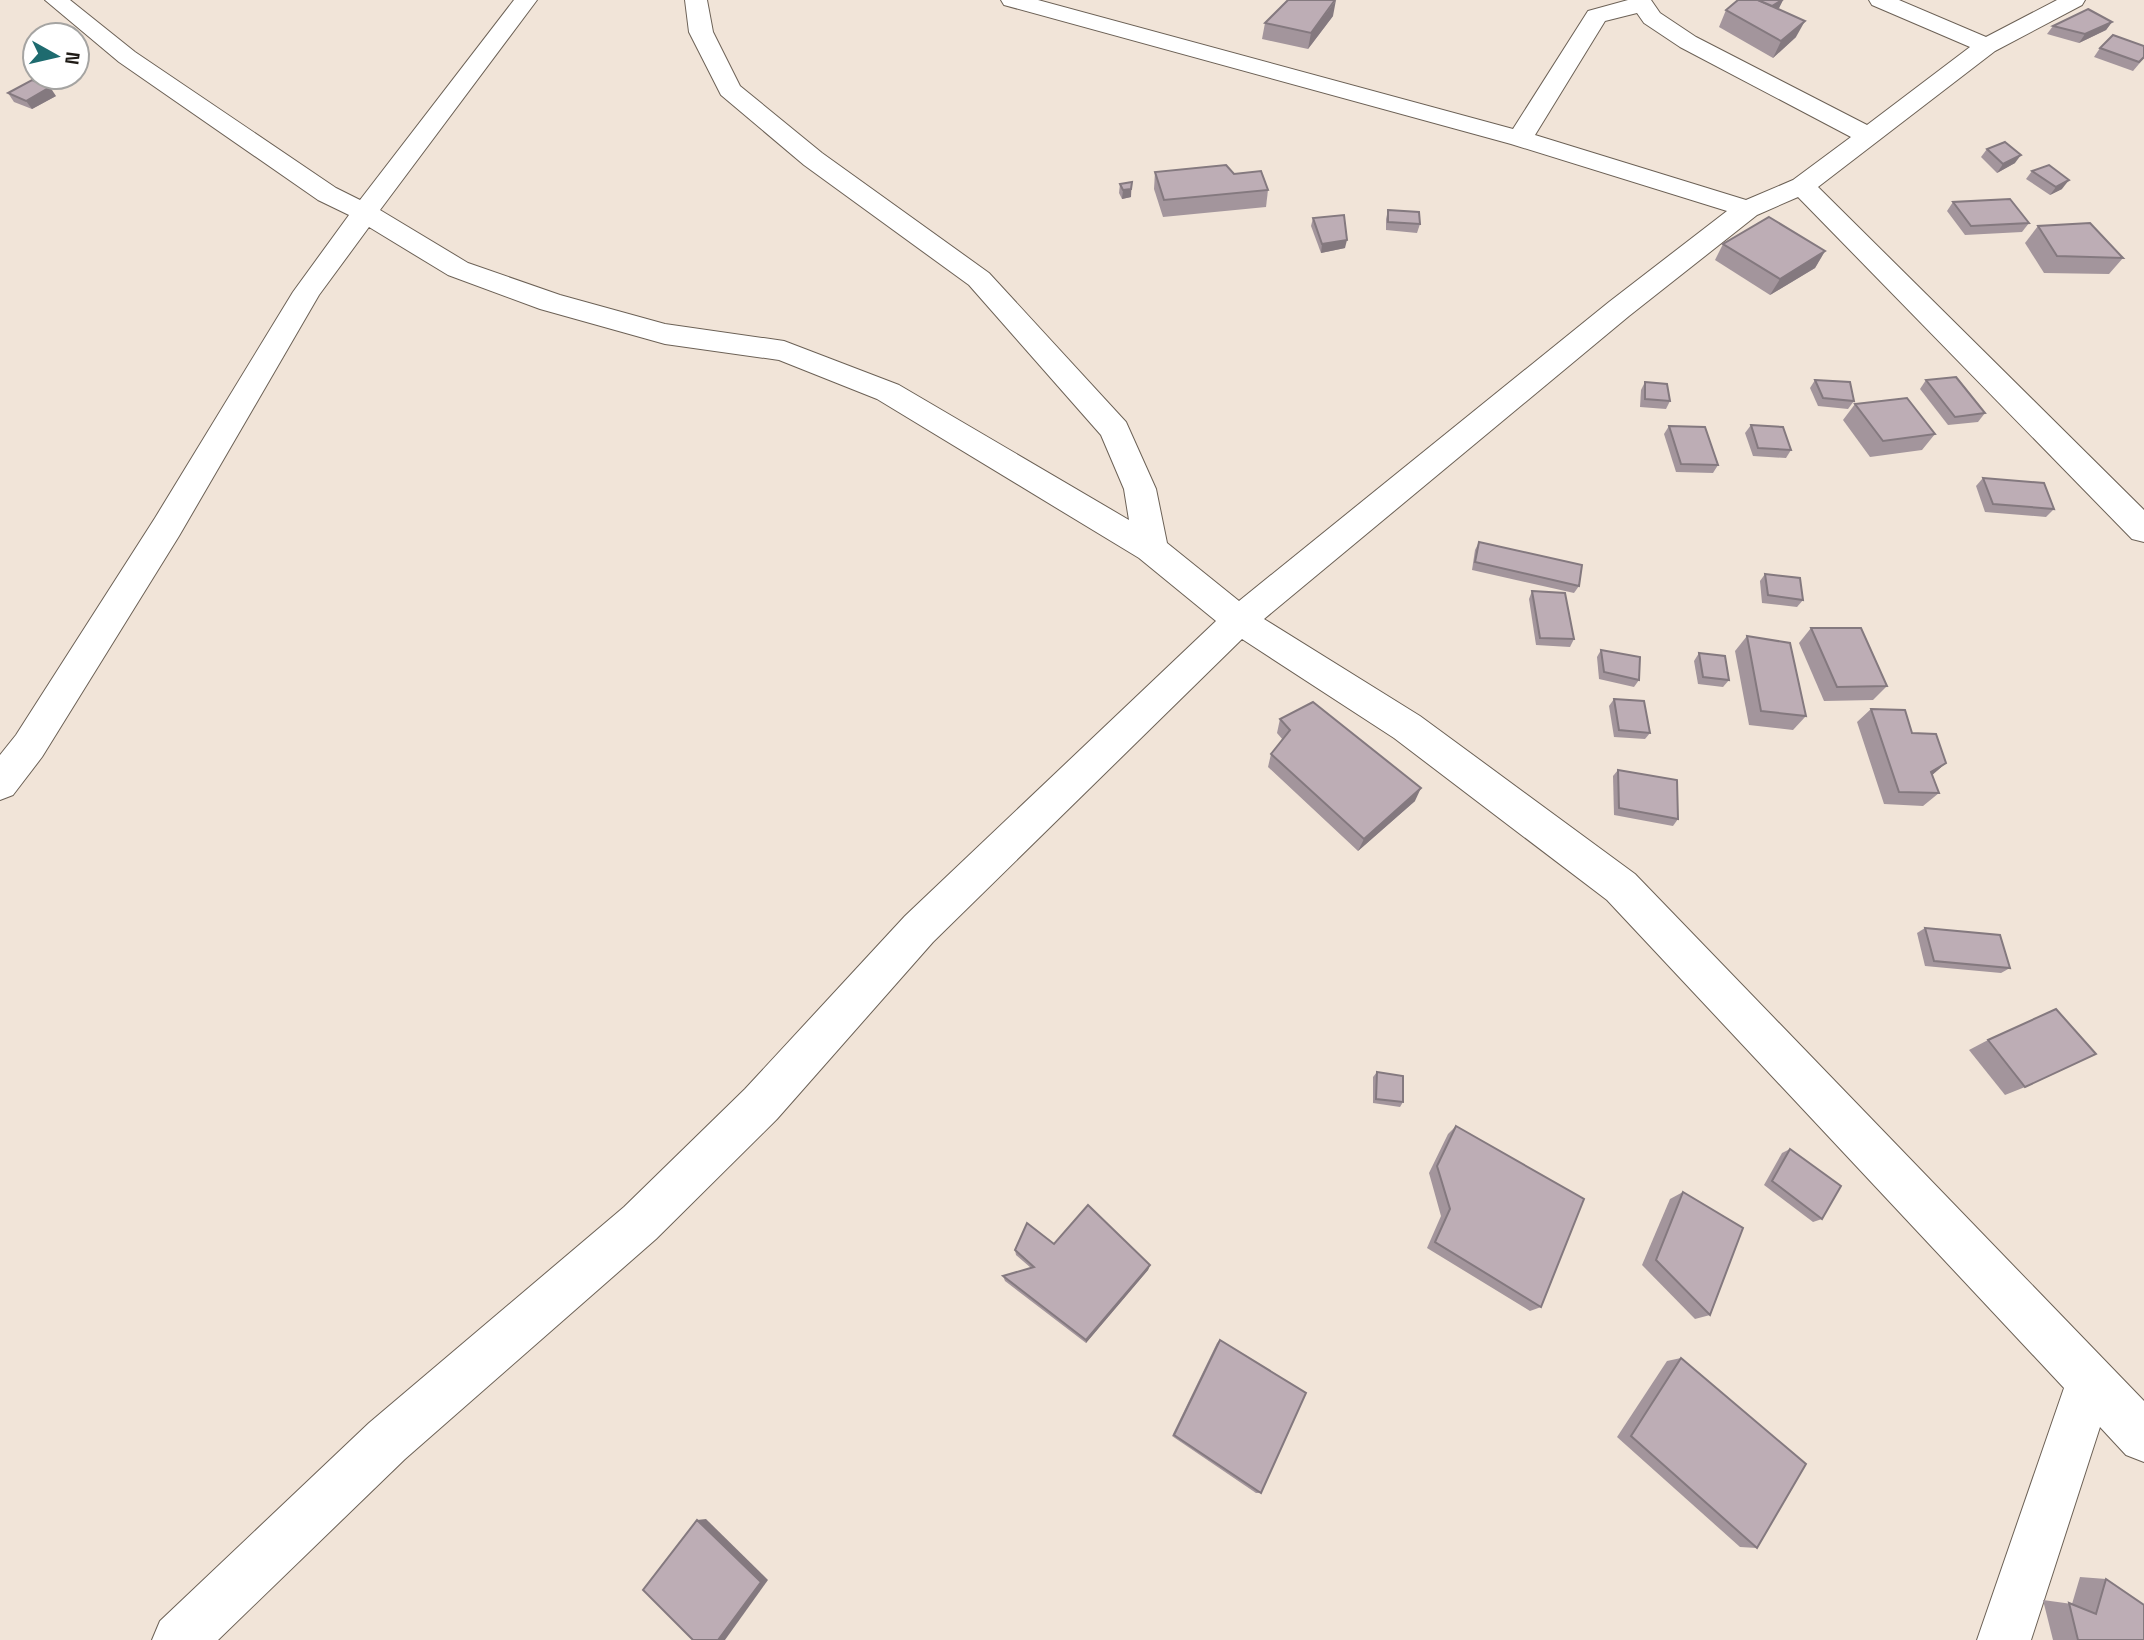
<svg xmlns="http://www.w3.org/2000/svg" width="2144" height="1640" font-family="'Space Grotesk',sans-serif">
<style>
.lines{fill:none;stroke-linecap:round;stroke-linejoin:round}
.minor-casing{stroke:#6c6156;stroke-width:2}
.minor{fill:#fff;fill-rule:evenodd}
.wall{fill:#a3959c}
.shaded-wall{fill:#84797f}
.building{fill:#bdadb5;stroke:#84797f;stroke-width:2}
</style>
<rect width="100%" height="100%" fill="#f1e4d8"/>
<g class="lines">
<defs>
<path id="minor" d="M45,0H70L135,52L336,188L360,200L514,0H537L380,210L468,263L560,295L665,324L784,341L899,385L1129,520L1124,489L1101,435L969,285L804,165L721,95L689,32L685,0H707L713,32L740,86L822,153L989,273L1126,422L1156,489L1167,543L1239,601L1609,302L1727,211L1511,144L1004,5L1001,0H1038L1513,129L1588,11L1628,0H1651L1660,13L1696,37L1867,125L1970,47L1872,5L1869,0H1899L1986,37L2057,0H2085L2082,5L1995,51L1818,187L2144,510V542L2132,539L1798,197L1757,215L1629,316L1264,619L1420,716L1635,874L2144,1401V1462L2126,1455L2100,1427L2031,1640H1977L2064,1388L1607,900L1394,738L1242,639L933,942L777,1119L656,1239L405,1459L218,1640H152L160,1621L369,1423L624,1207L745,1089L905,916L1216,621L1139,558L877,399L779,360L665,344L540,309L448,275L369,227L319,295L179,536L42,757L13,795L0,800V755L16,735L155,518L293,292L349,215L318,200L119,62ZM1637,13L1644,23L1680,47L1851,137L1793,180L1746,200L1535,135L1605,21Z"/>
</defs>
<!-- minor casing -->
<use href="#minor" class="minor-casing"/>
<!-- minor -->
<use href="#minor" class="minor"/>
</g>
<!-- wall -->
<g class="wall">
<path d="M1783,0L1779,8L1777,9L1796,37L1773,58L1719,27L1726,10Z"/>
<path d="M1333,16L1308,49L1262,39L1265,23Z"/>
<path d="M2112,22L2106,30L2079,43L2047,34L2053,26Z"/>
<path d="M2100,48L2144,58L2133,71L2094,57Z"/>
<path d="M8,93L56,96L32,109L14,102Z"/>
<path d="M1987,149L2015,163L1997,173L1981,157Z"/>
<path d="M2032,171L2062,189L2050,195L2026,179Z"/>
<path d="M1155,172L1234,174L1268,190L1266,207L1163,217L1154,189Z"/>
<path d="M1132,182L1131,197L1122,199L1119,193L1120,184Z"/>
<path d="M1953,202L2029,223L2022,232L1965,235L1947,211Z"/>
<path d="M1388,210L1420,224L1417,233L1386,230V219Z"/>
<path d="M1313,218L1345,248L1321,253L1311,226Z"/>
<path d="M2038,226L2123,258L2109,274L2044,273L2025,243Z"/>
<path d="M1723,244L1825,251L1815,268L1770,295L1715,260Z"/>
<path d="M1815,380L1854,401L1848,409L1818,406L1810,388Z"/>
<path d="M1926,380L1985,413L1978,422L1948,425L1920,389Z"/>
<path d="M1645,382L1670,401L1666,409L1640,407L1641,390Z"/>
<path d="M1855,404L1935,434L1922,450L1870,457L1843,420Z"/>
<path d="M1751,425L1791,450L1786,458L1753,456L1745,433Z"/>
<path d="M1669,426L1718,465L1713,473L1676,472L1664,434Z"/>
<path d="M1983,478L2054,509L2046,517L1985,512L1976,486Z"/>
<path d="M1479,542L1579,586L1574,593L1472,570L1475,550Z"/>
<path d="M1765,574L1803,600L1797,607L1762,603L1760,581Z"/>
<path d="M1532,591L1574,639L1570,647L1536,645L1529,599Z"/>
<path d="M1811,628L1887,686L1873,700L1824,701L1799,643Z"/>
<path d="M1747,636L1806,716L1793,730L1749,725L1735,651Z"/>
<path d="M1601,650L1639,680L1634,687L1599,679L1597,657Z"/>
<path d="M1699,653L1729,680L1723,687L1698,684L1694,661Z"/>
<path d="M1614,699L1650,733L1645,739L1614,737L1609,706Z"/>
<path d="M1871,709L1912,733L1946,763L1932,775L1939,793L1923,806L1884,804L1857,722Z"/>
<path d="M1280,719L1415,801L1358,851L1268,767L1271,754L1283,740L1277,733Z"/>
<path d="M1618,770L1678,819L1673,826L1614,815L1613,776Z"/>
<path d="M1925,928L2010,968L2001,973L1925,966L1917,933Z"/>
<path d="M1988,1040L2025,1087L2005,1095L1969,1050Z"/>
<path d="M1377,1072L1403,1102L1400,1107L1373,1103V1077Z"/>
<path d="M1456,1126L1541,1307L1530,1311L1427,1248L1441,1216L1429,1173L1448,1134Z"/>
<path d="M1790,1149L1822,1219L1813,1222L1764,1185L1782,1153Z"/>
<path d="M1683,1192L1710,1315L1695,1319L1642,1265L1670,1199Z"/>
<path d="M1054,1244L1150,1265L1148,1270L1086,1343L1005,1281L1003,1276L1031,1268L1016,1255L1015,1250Z"/>
<path d="M1220,1340L1261,1493H1256L1172,1436L1217,1343Z"/>
<path d="M1681,1358L1757,1548L1740,1547L1617,1437L1667,1361Z"/>
<path d="M2080,1577L2106,1579L2144,1640H2053L2043,1600L2072,1604Z"/>
</g>
<!-- shaded-wall -->
<g class="shaded-wall">
<path d="M1336,0L1333,16L1308,49L1311,33Z"/>
<path d="M1783,0L1779,8L1766,16L1770,7Z"/>
<path d="M1805,21L1796,37L1773,58L1781,41Z"/>
<path d="M2112,22L2106,30L2079,43L2085,34Z"/>
<path d="M50,87L56,96L32,109L26,101Z"/>
<path d="M2021,155L2015,163L1997,173L2003,164Z"/>
<path d="M2069,180L2062,189L2050,195L2056,187Z"/>
<path d="M1131,189V197L1122,199L1123,190Z"/>
<path d="M1347,240L1345,248L1321,253L1322,244Z"/>
<path d="M1825,251L1815,268L1770,295L1780,279Z"/>
<path d="M1946,763L1931,776V772Z"/>
<path d="M1421,788L1415,801L1358,851L1364,839Z"/>
<path d="M1150,1265L1148,1270L1086,1343V1340Z"/>
<path d="M706,1519L768,1580L725,1640H718L697,1520Z"/>
</g>
<!-- building -->
<g class="building">
<path d="M1288,0H1335L1311,33L1265,23Z"/>
<path d="M1738,0H1758L1805,21L1781,41L1726,10Z"/>
<path d="M1758,0H1782L1772,6Z"/>
<path d="M2088,9L2112,22L2085,34L2053,26Z"/>
<path d="M2113,35L2144,46V57L2139,62L2100,48Z"/>
<path d="M32,80L50,87L26,101L8,93Z"/>
<path d="M2005,142L2021,155L2003,164L1987,149Z"/>
<path d="M1226,165L1234,174L1261,171L1268,190L1164,200L1155,172Z"/>
<path d="M2049,165L2069,180L2056,187L2032,171Z"/>
<path d="M1132,182L1131,189L1123,190L1120,184Z"/>
<path d="M2010,199L2029,223L1971,226L1953,202Z"/>
<path d="M1388,210L1419,212L1420,224L1388,222Z"/>
<path d="M1344,215L1347,240L1322,244L1313,218Z"/>
<path d="M1769,217L1825,251L1780,279L1723,244Z"/>
<path d="M2090,223L2123,258L2057,256L2038,226Z"/>
<path d="M1956,377L1985,413L1955,417L1926,380Z"/>
<path d="M1815,380L1850,382L1854,401L1823,398Z"/>
<path d="M1645,382L1667,384L1670,401L1645,399Z"/>
<path d="M1907,398L1935,434L1883,441L1855,404Z"/>
<path d="M1751,425L1783,427L1791,450L1758,448Z"/>
<path d="M1669,426L1705,427L1718,465L1681,464Z"/>
<path d="M1983,478L2044,483L2054,509L1993,504Z"/>
<path d="M1479,542L1582,565L1579,586L1475,562Z"/>
<path d="M1765,574L1800,578L1803,600L1768,595Z"/>
<path d="M1532,591L1565,593L1574,639L1540,638Z"/>
<path d="M1811,628H1861L1887,686L1837,687Z"/>
<path d="M1747,636L1790,643L1806,716L1761,711Z"/>
<path d="M1601,650L1640,657L1639,680L1604,672Z"/>
<path d="M1699,653L1725,656L1729,680L1703,677Z"/>
<path d="M1614,699L1644,701L1650,733L1619,730Z"/>
<path d="M1313,702L1421,788L1364,839L1271,754L1290,730L1280,719Z"/>
<path d="M1871,709L1905,710L1912,733L1936,734L1946,763L1931,772L1939,793L1899,792Z"/>
<path d="M1618,770L1677,780L1678,819L1619,808Z"/>
<path d="M1925,928L2000,935L2010,968L1934,961Z"/>
<path d="M2056,1009L2096,1054L2025,1087L1988,1040Z"/>
<path d="M1377,1072L1403,1076V1102L1376,1099Z"/>
<path d="M1456,1126L1584,1199L1541,1307L1435,1242L1450,1209L1437,1166Z"/>
<path d="M1790,1149L1841,1186L1822,1219L1772,1181Z"/>
<path d="M1683,1192L1743,1228L1710,1315L1656,1260Z"/>
<path d="M1088,1205L1150,1265L1086,1340L1003,1276L1034,1267L1015,1250L1027,1223L1054,1244Z"/>
<path d="M1220,1340L1306,1393L1261,1493L1174,1435Z"/>
<path d="M1681,1358L1806,1464L1757,1548L1631,1436Z"/>
<path d="M697,1520L761,1582L718,1640H693L643,1590Z"/>
<path d="M2106,1579L2144,1605V1640H2078L2069,1603L2096,1614Z"/>
</g>
<!-- north arrow -->
<g transform="translate(56 56) rotate(98)"><circle r="33" fill="#ffffff" stroke="#a5a4a2" stroke-width="2"/>
<path d="M0-5L12 26L0 18L-12 26Z" fill="#1e6b6f"/>
<text y="-10" font-size="19" font-weight="bold" text-anchor="middle" fill="#1f1b16">N</text>
</g>
</svg>
